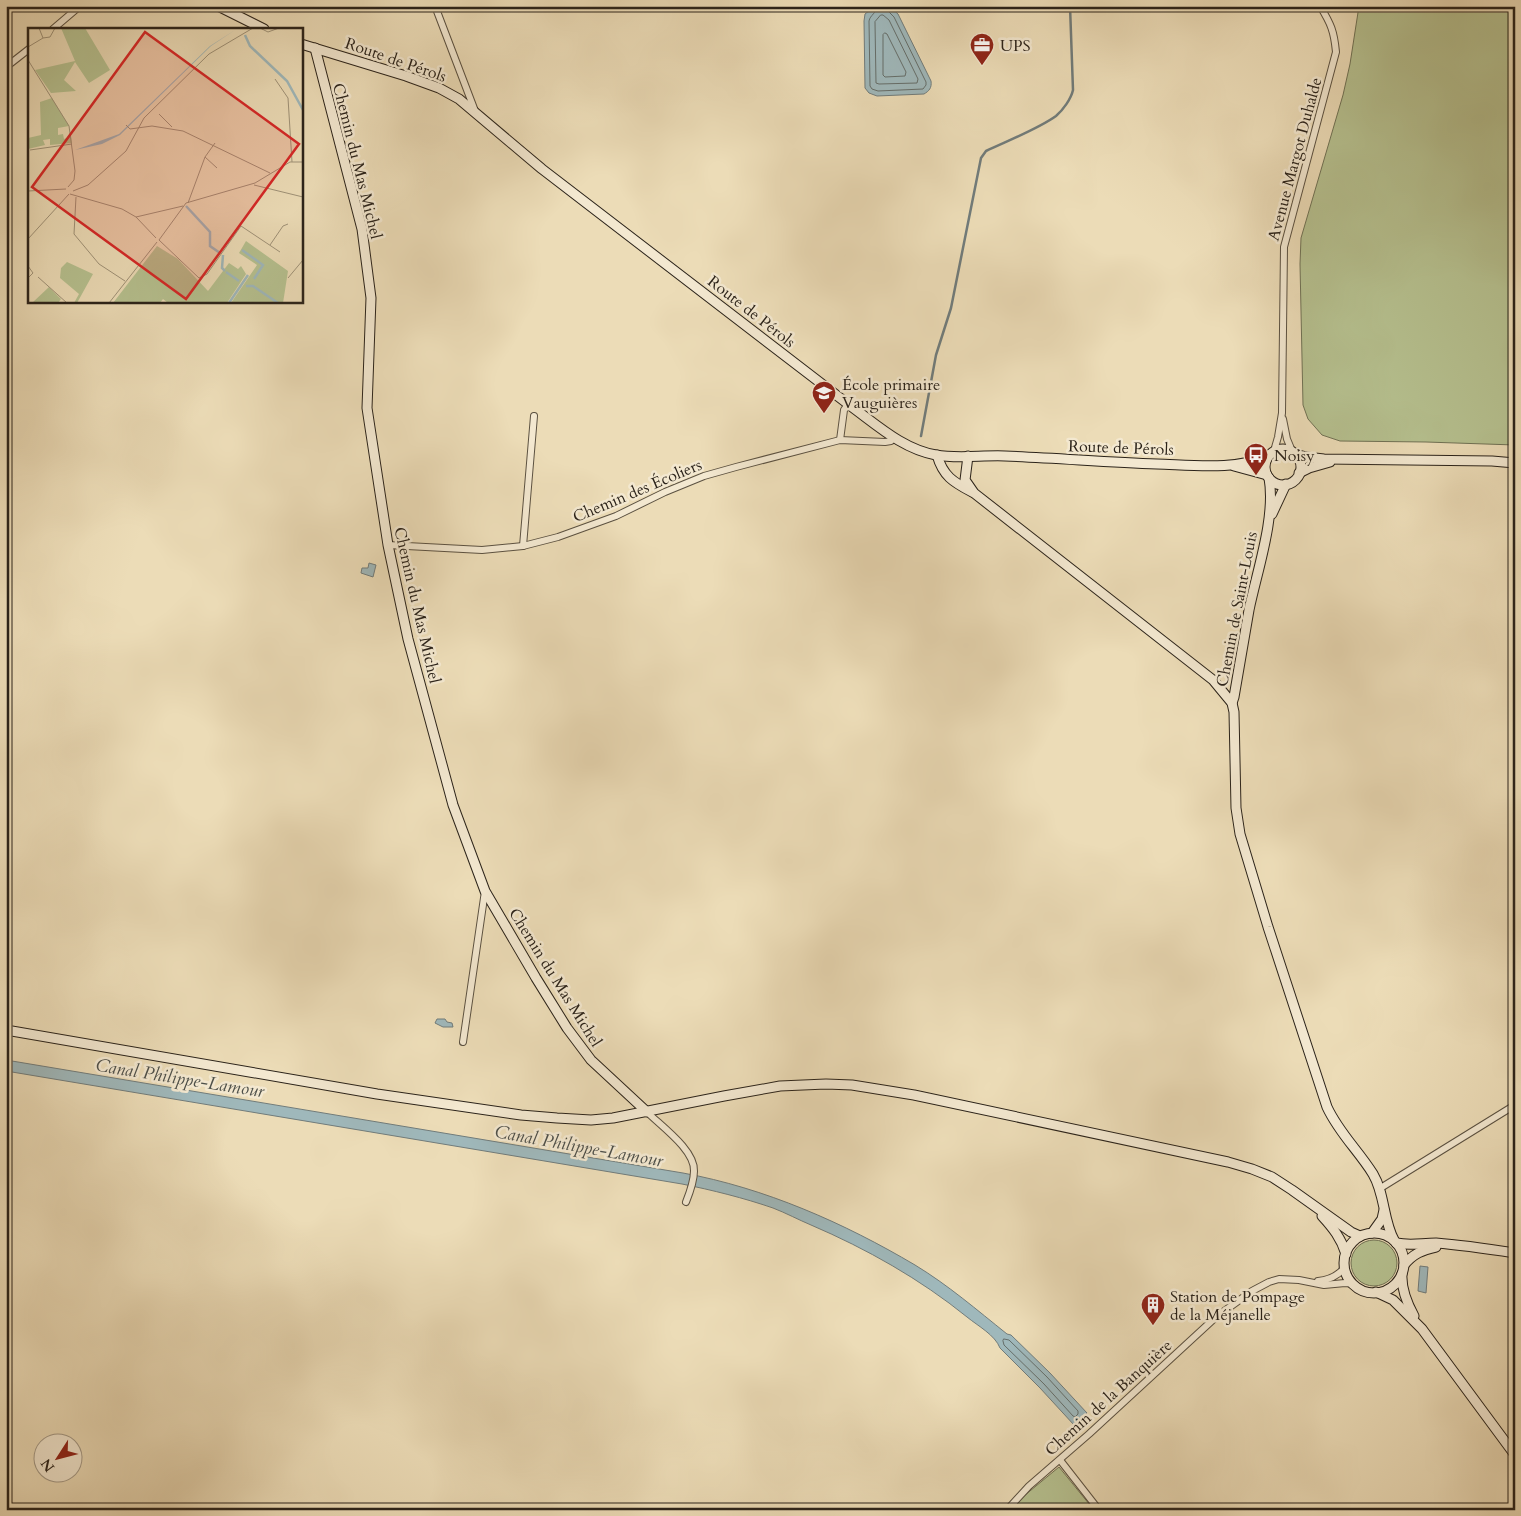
<svg xmlns="http://www.w3.org/2000/svg" width="1521" height="1516" font-family="Cardo,serif">
<style>
.green{fill:#b6c190;stroke:#707255}
.water{fill:#9fb8bb;stroke:#717c7b}
.lines{fill:none;stroke-linecap:round;stroke-linejoin:round}
.shore{stroke:#656e6a;stroke-width:1}
.stream{stroke:#717c7b;stroke-width:2.5}
.street-casing{stroke:#5b5141;stroke-width:8}
.secondary-casing{stroke:#2b231a;stroke-width:11}
.street{stroke:#f3e8d0;stroke-width:6}
.secondary{stroke:#f3e8d0;stroke-width:9}
.labels{text-anchor:middle;stroke-width:5;stroke-linejoin:round;paint-order:stroke}
.poi-label{font-size:16px;fill:#2b231a;stroke:#f3e8d0;text-anchor:start}
.street-label{font-size:16px;fill:#2b231a;stroke:#f3e8d0}
.water-label{font-size:18px;font-style:italic;fill:#4e504a;stroke:#f3e8d0}
.inset-river{fill:none;stroke:#9fb8bb;stroke-width:2.5}
.inset-road{fill:none;stroke:#9f9278;stroke-width:1}
.view{fill:#d62828;fill-opacity:0.15;stroke:#d62828;stroke-width:2.5}
.inset-edge{fill:none;stroke:#2b231a;stroke-width:2.5}
</style>
<rect width="100%" height="100%" fill="#ecdcb7"/>
<filter id="stains"><feTurbulence type="fractalNoise" baseFrequency=".004" numOctaves="4"/><feColorMatrix values="0 0 0 0 .2 0 0 0 0 .09 0 0 0 0 .02 0 0 0 .5 -.17"/></filter>
<radialGradient id="worn" r=".72"><stop offset=".6" stop-color="#630" stop-opacity="0"/><stop offset="1" stop-color="#630" stop-opacity=".3"/></radialGradient>
<!-- green -->
<g class="green">
<path d="M1359,6H1515V445L1426,442L1340,441L1322,435L1308,419L1303,405L1300,264L1301,238L1343,95L1350,64Z"/>
<circle cx="1374" cy="1263" r="23"/>
<path d="M1059,1467L1094,1510H1014L1013,1505Z"/>
</g>
<!-- water -->
<g class="water">
<path d="M874,7H890L898,14L931,81C932,88 929,91 924,94L877,96L869,93L865,88L864,21L865,14Z"/>
<path d="M369,563L376,565L373,577L361,573L362,568H368Z"/>
<path d="M437,1019H445L447,1022L452,1023L453,1027H443L435,1023Z"/>
<path d="M6,1060L683,1173C765,1188 844,1223 915,1265C948,1285 977,1310 1007,1334L1011,1335L1050,1373L1087,1413L1074,1425L1040,1388L1000,1348C995,1335 978,1326 967,1317C920,1279 867,1249 811,1225C799,1220 786,1213 773,1208C744,1198 712,1190 682,1184L6,1071Z"/>
<path d="M1420,1266L1428,1267L1426,1293L1418,1291Z"/>
</g>
<g class="lines">
<!-- shore -->
<g class="shore">
<path d="M877,6C877,13 870,15 869,21L870,86L872,89L878,91L923,89L926,85V82L894,17L888,11L887,6"/>
<path d="M881,15H883L889,20L918,79L917,83L879,84L876,83L875,22Z"/>
<path d="M885,33L887,34L906,72L905,76L885,77L883,75V35Z"/>
<path d="M1004,1339L1009,1340L1047,1377L1078,1411V1414L1075,1417L1073,1416L1044,1384L1004,1345L1003,1341Z"/>
</g>
<!-- stream -->
<path class="stream" d="M921,436L936,355L951,308L981,158L986,151C1007,141 1038,129 1056,116C1063,110 1071,99 1073,90L1070,6"/>
<defs>
<g id="street">
<path d="M435,6L475,111"/>
<path d="M53,29L80,6"/>
<path d="M6,67L29,49"/>
<path d="M1283,419L1287,439L1292,451"/>
<path d="M840,440L844,410L848,404"/>
<path d="M1274,451L1278,437L1282,413L1284,247L1336,52C1334,31 1331,24 1320,6"/>
<path d="M388,545L482,550L523,546L558,537L616,516L665,492L704,476L736,467L840,440L885,442L891,441L893,438"/>
<path d="M523,546L534,416"/>
<path d="M463,1042L485,891"/>
<path d="M647,1112C661,1126 695,1150 694,1171C694,1181 690,1192 686,1202"/>
<path d="M1379,1189L1515,1105"/>
<path d="M1318,1281C1329,1280 1338,1276 1345,1267"/>
<path d="M1060,1460L1099,1510"/>
<path d="M1515,1466V1478"/>
<path d="M1007,1510L1029,1486L1089,1434L1216,1317L1252,1291L1269,1282L1279,1279L1299,1280L1324,1285L1345,1283L1354,1284"/>
</g>
<g id="secondary">
<path d="M218,6L264,29"/>
<path d="M301,44L406,76L439,88L459,99L542,169L848,404C876,424 902,449 936,455C957,459 983,455 1005,456C1055,458 1106,462 1157,464C1191,465 1238,471 1269,455"/>
<path d="M315,48L362,229L371,298L367,408L388,545L408,639L453,805L485,891L536,978L567,1028L591,1060L647,1112"/>
<circle cx="1283" cy="467" r="18"/>
<path d="M1295,454L1306,457L1324,459L1492,461L1515,463"/>
<path d="M937,455C943,476 953,482 972,492"/>
<path d="M968,456L965,480L974,493L1213,680L1232,703L1234,712L1236,808L1240,834L1268,927L1327,1107C1339,1133 1358,1150 1373,1174C1385,1194 1383,1220 1394,1240"/>
<path d="M1234,466L1267,475"/>
<path d="M1299,473L1309,468L1330,462"/>
<path d="M1272,514L1286,484"/>
<path d="M1232,703L1234,697C1239,668 1244,639 1249,610C1257,571 1276,517 1269,478"/>
<path d="M6,1030L377,1094L521,1115L557,1118L591,1120L613,1118L724,1096L780,1086L826,1084L852,1085L914,1095L1228,1162L1252,1169L1272,1177L1292,1190L1351,1232L1360,1236"/>
<path d="M1322,1216C1333,1228 1341,1238 1346,1254"/>
<path d="M1372,1233L1382,1219L1384,1210"/>
<circle cx="1374" cy="1263" r="30"/>
<path d="M1396,1243C1412,1246 1421,1243 1436,1243C1462,1245 1489,1249 1515,1253"/>
<path d="M1404,1265C1413,1254 1422,1250 1436,1247"/>
<path d="M1402,1274C1401,1289 1407,1303 1414,1316"/>
<path d="M1376,1292L1393,1300L1422,1329L1515,1455"/>
</g>
</defs>
<!-- street casing -->
<use href="#street" class="street-casing"/>
<!-- secondary casing -->
<use href="#secondary" class="secondary-casing"/>
<!-- street -->
<use href="#street" class="street"/>
<!-- secondary -->
<use href="#secondary" class="secondary"/>
</g>
<!-- icons -->
<defs>
<symbol id="office-pin" viewBox="-11 -11 22 30"><path d="M0 17L-7.5 6A9.5 9.5 0 1 1 7.5 6Z" fill="#8f2418" stroke="#f3e8d0"/><path d="M-6-3h4V-5.5h4V-3h4V5H-6ZM-1-4.5V-3h2v-1.5ZM-6 0V1H6V0Z" fill="#fff"/></symbol>
<symbol id="school-pin" viewBox="-11 -11 22 30"><path d="M0 17L-7.5 6A9.5 9.5 0 1 1 7.5 6Z" fill="#8f2418" stroke="#f3e8d0"/><path d="M0-5L7-2L0 1L-7-2ZM-4 1L0 2.5L4 1V4Q0 6-4 4Z" fill="#fff"/></symbol>
<symbol id="bus-pin" viewBox="-11 -11 22 30"><path d="M0 17L-7.5 6A9.5 9.5 0 1 1 7.5 6Z" fill="#8f2418" stroke="#f3e8d0"/><path d="M-5-6H5V4H4V6H2V4H-2V6H-4V4H-5ZM-3.5-4V0h7V-4ZM-3.5 1.2v1.5H-2V1.2ZM2 1.2v1.5H3.5V1.2Z" fill="#fff"/></symbol>
<symbol id="building-pin" viewBox="-11 -11 22 30"><path d="M0 17L-7.5 6A9.5 9.5 0 1 1 7.5 6Z" fill="#8f2418" stroke="#f3e8d0"/><path d="M-4-6H4V6H1V3H-1V6H-4ZM-2.5-4.3h1.7v1.8h-1.7ZM.8-4.3h1.7v1.8H.8ZM-2.5-1h1.7V.8h-1.7ZM.8-1h1.7V.8H.8Z" fill="#fff"/></symbol>
</defs>
<g fill-rule="evenodd">
<use href="#office-pin" x="968" y="31" width="28" height="38"/>
<use href="#school-pin" x="810" y="379" width="28" height="38"/>
<use href="#bus-pin" x="1242" y="441" width="28" height="38"/>
<use href="#building-pin" x="1139" y="1291" width="28" height="38"/>
</g>
<g class="labels">
<!-- poi labels -->
<g class="poi-label">
<text x="1000" y="51">UPS</text>
<text x="842" y="390">École primaire<tspan x="842" dy="18">Vauguières</tspan></text>
<text x="1274" y="461">Noisy</text>
<text x="1170" y="1302">Station de Pompage<tspan x="1170" dy="18">de la Méjanelle</tspan></text>
</g>
<!-- street labels -->
<g class="street-label">
<text transform="translate(396 59) rotate(19)" y="6">Route de Pérols</text>
<text transform="translate(1294 159) rotate(-75)" y="6">Avenue Margot Duhalde</text>
<text transform="translate(358 161) rotate(76)" y="6">Chemin du Mas Michel</text>
<text transform="translate(752 311) rotate(38)" y="6">Route de Pérols</text>
<text transform="translate(1121 447) rotate(2)" y="6">Route de Pérols</text>
<text transform="translate(637 490) rotate(-23)" y="6">Chemin des Écoliers</text>
<text transform="translate(418 605) rotate(77)" y="6">Chemin du Mas Michel</text>
<text transform="translate(1236 609) rotate(-79)" y="6">Chemin de Saint-Louis</text>
<text transform="translate(556 977) rotate(58)" y="6">Chemin du Mas Michel</text>
<text transform="translate(1108 1397) rotate(-42)" y="6">Chemin de la Banquière</text>
</g>
<!-- water labels -->
<g class="water-label">
<text transform="translate(180 1078) rotate(9)" y="6">Canal Philippe-Lamour</text>
<text transform="translate(579 1146) rotate(10)" y="6">Canal Philippe-Lamour</text>
</g>
</g>
<!-- overview -->
<g transform="translate(28 28)">
<rect width="275" height="275" fill="#ecdcb7"/>
<path d="M33,0H57L82,42L61,55L47,34L36,52L48,63L23,65L7,42L47,33ZM24,70L41,98L30,100V107L35,106L36,111L43,108L44,115L22,117V111L15,112L17,117L0,121V110L13,107L12,74ZM218,213L260,243L255,275H203L229,237L211,225ZM129,218L150,231L180,263L201,235L210,241L213,238L218,246L199,275H140L135,271L132,275H85ZM39,234L65,246L49,275H46L51,266L32,250L33,240ZM21,259L33,271L30,275H4Z" fill="#b6c190"/>
<path d="M207,2L183,18L92,107L74,116L47,122L91,106L182,18Z" fill="#9fb8bb"/>
<path class="inset-river" d="M217,7L222,18L259,53L275,82M158,178L182,204V218L192,225M214,222L235,237L226,251M195,227L194,240L197,243M198,244L211,253M218,258H225L250,275M201,275L220,247"/>
<path class="inset-road" d="M232,0L240,4L251,0M15,10L22,9L27,0M0,19L15,10L11,0M0,32L41,98L47,143L46,152L40,159M247,51L260,70L264,134M131,86L144,99M98,97L102,101L124,98L155,103L242,145M2,122L44,116M177,129L189,140M226,157L275,169M0,163L38,161M45,163L60,157L98,123L116,90L181,26L225,0M42,166L94,181L108,189L155,178M48,169L46,206L71,236L97,253M160,175L177,129L187,115M108,189L128,210M0,211L41,166M131,212L158,175L227,155L262,134H275M131,212L171,250L179,246L213,198L252,224M242,217L255,198L260,196M0,238L5,245L0,250M10,249L39,275M260,250L275,232M81,275L129,214"/>
<path class="view" d="M117,4L271,116L158,271L4,159Z"/>
<rect width="275" height="275" class="inset-edge"/>
</g>
<!-- margin -->
<rect width="1521" height="1516" fill="none" stroke="#ecdcb7" stroke-width="25"/>
<rect x="8" y="8" width="1506" height="1501" fill="none" stroke="#2b231a" stroke-width="2.5"/>
<rect x="12" y="12" width="1496" height="1491" fill="none" stroke="#2b231a"/>
<!-- north arrow -->
<g transform="translate(58 1458) rotate(234)"><circle r="24" fill="#f3e8d0" stroke="#a39987"/>
<path d="M0-4L9 19L0 12L-9 19Z" fill="#8f2418"/>
<text y="-8" font-size="14" font-weight="bold" text-anchor="middle" fill="#2b231a">N</text>
</g>
<rect width="100%" height="100%" filter="url(#stains)"/>
<rect width="100%" height="100%" fill="url(#worn)"/>
</svg>
